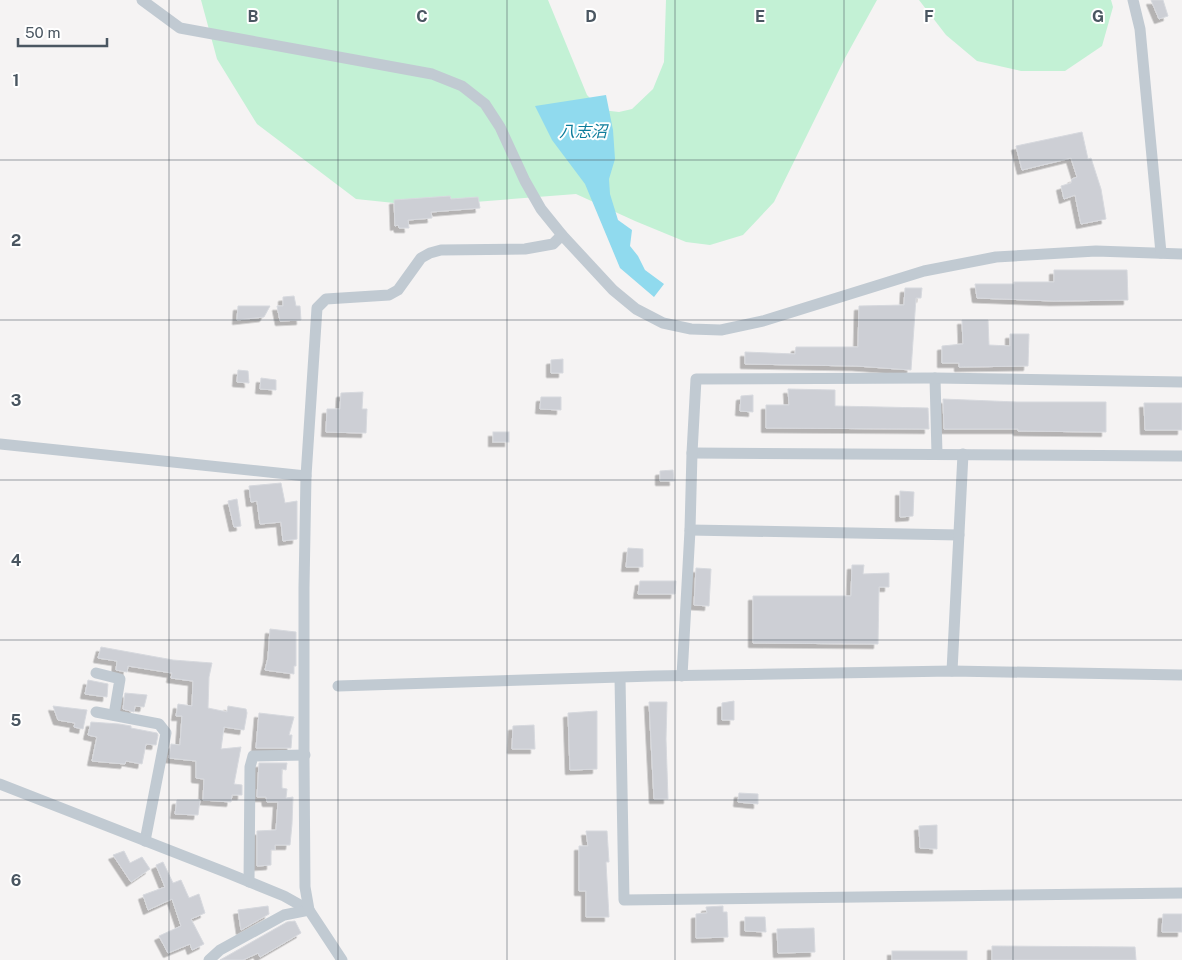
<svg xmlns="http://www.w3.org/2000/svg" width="1182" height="960" font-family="'Public Sans','Noto Sans JP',sans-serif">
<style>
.green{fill:#c3f1d5}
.water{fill:#90daee}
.building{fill:#cdcfd5;stroke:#d7d9de;filter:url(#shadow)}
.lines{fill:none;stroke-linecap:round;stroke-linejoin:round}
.minor{stroke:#c1cad2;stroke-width:11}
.grid{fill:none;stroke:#4a5661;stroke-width:1;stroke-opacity:0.55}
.labels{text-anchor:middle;stroke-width:4;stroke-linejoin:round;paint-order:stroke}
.water-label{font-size:16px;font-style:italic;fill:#0c7c9b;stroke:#fff}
.grid-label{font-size:16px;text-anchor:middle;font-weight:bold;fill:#4a5661;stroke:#fff;stroke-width:4;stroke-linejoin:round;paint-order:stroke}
</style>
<defs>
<filter id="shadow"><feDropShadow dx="-4.5" dy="4.5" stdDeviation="0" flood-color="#0004"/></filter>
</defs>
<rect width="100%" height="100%" fill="#f5f3f3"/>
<!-- green -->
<g class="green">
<path d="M201,0H548L587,95L602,110L619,112L632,109L653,89L664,62L666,0H877L845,58L774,202L743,235L710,245L686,242L635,221L576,194L423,206L356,199L257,124L217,59Z"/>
<path d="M919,0H1111L1113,7L1102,46L1065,71H1021L977,61L946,35Z"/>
</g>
<!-- water -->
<path class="water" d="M606,95L613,130L615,159L609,179L610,194L618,220L632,230L630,246L638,256L645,270L664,284L654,297L620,268L585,184L552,140L535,106Z"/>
<!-- building -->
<g class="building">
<path d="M1151,0H1163L1168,16L1159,19Z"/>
<path d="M1082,132L1088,159L1091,158L1101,189L1106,219L1081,224L1075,195L1064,199L1061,186L1071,183L1072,179L1077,177L1071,158L1022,170L1016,146Z"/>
<path d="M450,196L451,199L478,197L480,208L431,212L432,218L408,220L409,228H399L398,225L395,226L394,200Z"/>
<path d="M1054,270H1127L1128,300L1054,301L977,298L975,284H1014V282H1054Z"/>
<path d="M905,288H922L921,298H916L911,370L857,366L745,364V352L795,354L796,347H858L859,306L904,305Z"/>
<path d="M294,296L296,306H300L301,320L280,321L277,306H283V297Z"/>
<path d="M238,306H270L264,317L237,320Z"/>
<path d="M962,320H988L989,345L1010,346V334H1029L1028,366L959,367V363H942V346L963,344Z"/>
<path d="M563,359V373H551V360Z"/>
<path d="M238,370L248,371L249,383L237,382Z"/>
<path d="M261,378L276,380V390L260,389Z"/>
<path d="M788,389L835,390V406L928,408L929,429L766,428V405H789Z"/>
<path d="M363,392L362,409H367L366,433L326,432L327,409H340L341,393Z"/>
<path d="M753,395V412L740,411L741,396Z"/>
<path d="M541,397H561V410L540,409Z"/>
<path d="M943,399L1017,402H1106V432L1018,431V429H944Z"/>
<path d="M1144,403H1182V430H1145Z"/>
<rect x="493" y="432" width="16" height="10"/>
<path d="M673,470L674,481H660V471Z"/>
<path d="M281,483L285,503L297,501V539L283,541L281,522L260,524L257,501L251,502L249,486Z"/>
<path d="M900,491L914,492L913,516L900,517Z"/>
<path d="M237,499L241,526L234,527L228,501Z"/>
<path d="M628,548L643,549V567H626Z"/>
<path d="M852,565H864L863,574L889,573V587H879L878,644L753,643V596H851Z"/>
<path d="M696,568L711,569L709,606L694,605Z"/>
<path d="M640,581H676L675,594H638Z"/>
<path d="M270,629L296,632V666H294V674L265,670L268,658Z"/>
<path d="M101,647L173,660L212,663L209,677L208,708L227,712L228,706L246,709L247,713L244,730L224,727L221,749L241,747L234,784L242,785V795H232L231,802L203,800L204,779L196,778V761L169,758L171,744L180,745L182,716H176L178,704L192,706L193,681L171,678L172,673L128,666L127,672L116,670L117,661L98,658Z"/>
<path d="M88,680L108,684L107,697L85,694Z"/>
<path d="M125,693L147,695L144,707L135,706L134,712L123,709Z"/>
<path d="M734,701V720H722V703Z"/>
<path d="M649,702H667L666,739L668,799H654Z"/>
<path d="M53,706L87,710L83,729L74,727L75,723L58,720Z"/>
<path d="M597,711V769L570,770L568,713Z"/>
<path d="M259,713L294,717L289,735H292L291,748H256Z"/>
<path d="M91,722L119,724L131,726V728L157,733L158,735L156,745L146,744L142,764L126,761L125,764L92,761L97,737L88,735Z"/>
<path d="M534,725L535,749H512L513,726Z"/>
<path d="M259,763H287L286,770L282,769V788L287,789L286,798L293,797L292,824L290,845H275V850H271V865L257,866V831L276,830L278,802H267L266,797H257Z"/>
<path d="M739,793L758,794V804L738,802Z"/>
<path d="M177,800H200L198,815L175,814Z"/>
<path d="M937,825V849L920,848L919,826Z"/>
<path d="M586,831H607L609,862H606L609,917H586V891H579V846H588Z"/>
<path d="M124,851L130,863L142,857L150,869L131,882L113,855Z"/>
<path d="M163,862L173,883L181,880L189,898L199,894L205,913L191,919L204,944L192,950L190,944L168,953L159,936L181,926L172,899L148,910L143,895L165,887L156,865Z"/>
<path d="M268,906L269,914L241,930L238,910Z"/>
<path d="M723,906V912H727L728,937L696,938V914L707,913L706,907Z"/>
<path d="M1163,914H1182V932H1162Z"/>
<path d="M745,917H765L766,932L745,931Z"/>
<path d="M295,921L301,933L260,957L258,953L243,960H220L287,922Z"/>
<path d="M814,928L815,952L778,953L777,929Z"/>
<path d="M992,946L1135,947L1136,960H992Z"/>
<rect x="892" y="951" width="75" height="9"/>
</g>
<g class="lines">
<!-- minor -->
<g class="minor">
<path d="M142,0L180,28L432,74L462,86L485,104L500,127L525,181L541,209L562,235L613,290L636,309L663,323L691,329L721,330L763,321L924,271L996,257L1096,251L1182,254"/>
<path d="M1133,0L1140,29L1161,253"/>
<path d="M935,378L937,454"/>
<path d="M0,444L306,476"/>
<path d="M692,453L1182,456"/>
<path d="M690,530L959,535"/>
<path d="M952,671L963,454"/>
<path d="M96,673L120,679L114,715"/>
<path d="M682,676L690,530L692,453L696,379L935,378L1182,382"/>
<path d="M620,678L624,900L1182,893"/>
<path d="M338,686L653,676L952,671L1182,675"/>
<path d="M96,712L159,724L166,733L145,841"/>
<path d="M0,784L225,872L284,896L309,910"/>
<path d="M249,882L250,767L253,756L305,755"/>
<path d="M209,960L220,950L284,915L309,910"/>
<path d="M342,960L309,910L305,887L304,759V587L306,476L317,308L326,299L389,295L398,290L421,258L430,253L441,250L525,249L553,244L562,235"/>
</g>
</g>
<!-- grid -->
<path class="grid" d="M169,0V960M338,0V960M507,0V960M675,0V960M844,0V960M1013,0V960M0,160H1182M0,320H1182M0,480H1182M0,640H1182M0,800H1182"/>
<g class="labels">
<!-- water labels -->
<g class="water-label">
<text x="583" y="137">八志沼</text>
</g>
</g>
<g class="grid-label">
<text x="253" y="22">B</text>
<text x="422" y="22">C</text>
<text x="591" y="22">D</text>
<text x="760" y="22">E</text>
<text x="929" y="22">F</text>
<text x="1098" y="22">G</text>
<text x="16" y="86">1</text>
<text x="16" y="246">2</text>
<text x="16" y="406">3</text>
<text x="16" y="566">4</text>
<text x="16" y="726">5</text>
<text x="16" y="886">6</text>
</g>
<!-- scale -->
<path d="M18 38v8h89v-8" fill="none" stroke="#4a5661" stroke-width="2.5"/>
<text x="25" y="38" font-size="15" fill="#4a5661" stroke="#ffffff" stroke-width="4" paint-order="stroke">50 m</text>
</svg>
